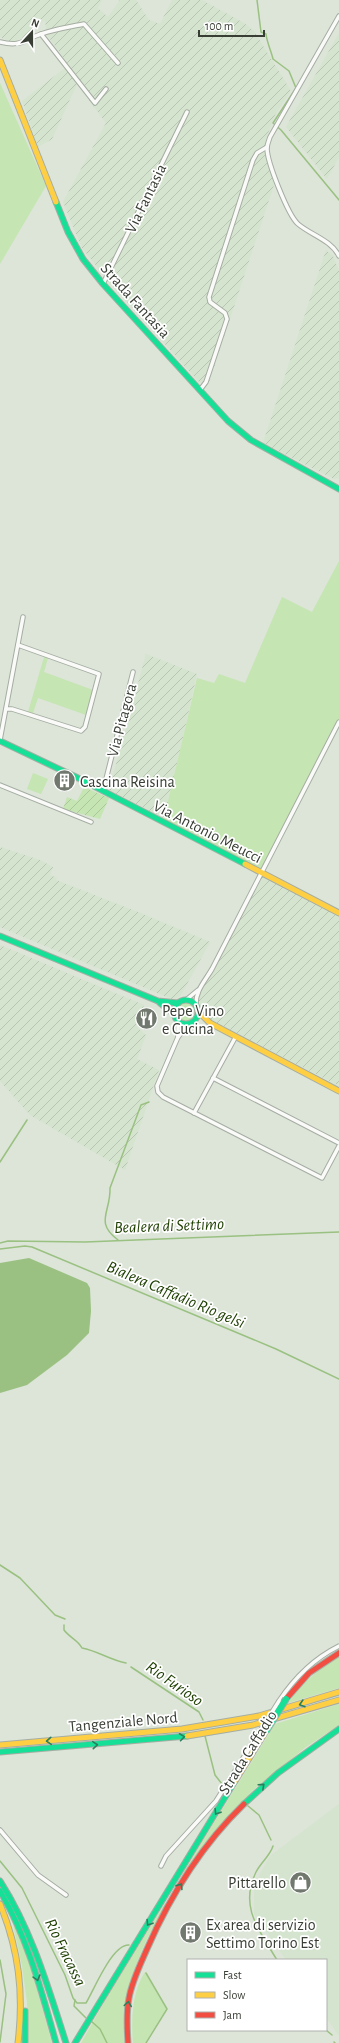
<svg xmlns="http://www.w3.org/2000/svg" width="339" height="2043" font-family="'Alegreya Sans',sans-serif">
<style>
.built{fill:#d5e4ce}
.industrial{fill:url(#industrial-furrows)}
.grass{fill:#c5e5b2}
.garden{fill:url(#garden-furrows)}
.water{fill:#9ac181}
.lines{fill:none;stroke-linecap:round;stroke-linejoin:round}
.stream{stroke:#9ac181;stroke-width:1.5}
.street-casing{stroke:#a6ada3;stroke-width:5.5}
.fast-casing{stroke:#a6ada3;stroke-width:7}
.slow-casing{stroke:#a6ada3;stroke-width:7}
.jam-casing{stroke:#a6ada3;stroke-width:7}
.street{stroke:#fafbf9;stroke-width:3.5}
.fast{stroke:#16e098;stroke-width:5}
.slow{stroke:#ffcf43;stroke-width:5}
.jam{stroke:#f24e42;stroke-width:5}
.street-bridge-casing{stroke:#a6ada3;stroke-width:5.5;stroke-linecap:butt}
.fast-bridge-casing{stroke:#a6ada3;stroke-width:8;stroke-linecap:butt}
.street-bridge{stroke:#fafbf9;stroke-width:3.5}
.fast-bridge{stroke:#16e098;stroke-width:6}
.oneway{stroke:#2a7f5c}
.labels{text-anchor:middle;stroke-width:3.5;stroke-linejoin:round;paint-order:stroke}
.street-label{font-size:16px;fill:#383e34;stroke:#fff}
.poi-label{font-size:16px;fill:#383e34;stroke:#fff;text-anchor:start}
.water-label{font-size:17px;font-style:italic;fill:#1d3e00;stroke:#fff}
</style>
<defs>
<pattern id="industrial-furrows" width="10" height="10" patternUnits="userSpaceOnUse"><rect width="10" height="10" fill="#d5e4ce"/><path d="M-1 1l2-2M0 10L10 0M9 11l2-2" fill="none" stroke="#b8c5b2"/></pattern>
<pattern id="garden-furrows" width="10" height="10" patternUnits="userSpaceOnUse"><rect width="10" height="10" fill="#c5e5b2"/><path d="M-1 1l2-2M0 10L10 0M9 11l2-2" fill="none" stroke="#aac69a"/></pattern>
</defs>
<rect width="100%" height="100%" fill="#dce5d8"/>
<!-- built -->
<path class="built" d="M339,1804V2036L326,2017V1960H286L254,1914V1885L270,1856Z"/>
<!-- industrial -->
<g class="industrial">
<path d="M0,0H102L98,8L108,17L120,0H136L149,20L160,24L172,0H202L244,23L254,31L291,91L275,115L266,139L265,152L274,185L209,383L206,387L198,381L110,283L82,248L63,202L106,123L77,84L52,139L38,147L22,101L69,65L47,35L45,20L22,38L11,42L0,37Z"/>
<path d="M339,33V157L327,179L286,127Z"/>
<path d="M326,250L333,256L339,271V478L334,479L263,443Z"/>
<path d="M146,654L197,674L165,819L109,790Z"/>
<path d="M0,847L40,860L53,867L50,875L57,878L56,880L143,914L210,942L181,995L174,1000L0,927Z"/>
<path d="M261,873L339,915V1086L204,1016L196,1006L199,989L206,980Z"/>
<path d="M0,945L144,1005L136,1026L146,1035L137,1059L159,1070L125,1170L30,1115L0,1081Z"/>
</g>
<!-- grass -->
<g class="grass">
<path d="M0,83L46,186L0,264Z"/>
<path d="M339,561V722L261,873L163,823L197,678L214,683L219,674L245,683L282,597L312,612Z"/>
<path d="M44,657L48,658L44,672L93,690L86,715L38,698L33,713L28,712Z"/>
<path d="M33,773L48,779L41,794L27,789Z"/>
<circle cx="186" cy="1012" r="10"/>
<path d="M339,1656V1688L288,1703C301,1682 319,1670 339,1656Z"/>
<path d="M339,1704V1725L306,1747L252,1791L181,1876L275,1724Z"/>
<path d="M165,1903C165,1911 154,1925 150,1933C133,1968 120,2003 125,2043H81L110,1992Z"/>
<path d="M11,1915L30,1965L52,2043H27V2002L22,1966Z"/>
<path d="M145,1972L166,2009L145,2043H133C131,2020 132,1992 145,1972Z"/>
</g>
<!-- garden -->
<path class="garden" d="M84,787L109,798L100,819L63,809L67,797L77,801Z"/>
<!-- water -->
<path class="water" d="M29,1258L87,1283L90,1288L91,1311L89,1333L67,1355L27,1385L0,1393V1263Z"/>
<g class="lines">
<!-- stream -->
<g class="stream">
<path d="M257,0L261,32L266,34C267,43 271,50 273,59L289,71L296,88L273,123L281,130L339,200"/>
<path d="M0,1162L27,1120"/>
<path d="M118,1240C94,1222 111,1212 110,1188L141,1105L149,1102"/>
<path d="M0,1243L8,1241L85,1242L339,1232"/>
<path d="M0,1249L25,1246L32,1247L276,1349L339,1379"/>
<path d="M0,1565L20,1578L55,1615L65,1619"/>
<path d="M64,1625V1630C70,1638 78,1640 82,1648C98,1651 110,1660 126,1663"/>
<path d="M131,1667L199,1712L203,1720"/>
<path d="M205,1736L215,1775L222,1784"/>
<path d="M248,1806L259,1815L271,1840"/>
<path d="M273,1846C270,1856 261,1862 256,1872C239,1907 259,1930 277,1960"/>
<path d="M0,1861L22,1888L65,1975L73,1998L77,2003H86C94,1990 112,1944 129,1945"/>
<path d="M0,1960L6,1994L0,2042"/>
<path d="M75,2000L74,2006L86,2018"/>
<path d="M91,2021L100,2029L107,2043"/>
<path d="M326,2030L332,2035"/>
<path d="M334,2042L335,2043"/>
<path d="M146,2043L167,2009L146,1973"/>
</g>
<defs>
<g id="street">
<path d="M339,16L270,137C269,140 267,145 267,148C267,162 288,215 298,224C311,235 331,240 339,256"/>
<path d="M41,34L95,103L106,89"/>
<path d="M0,42C21,47 23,40 41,34C55,29 70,27 84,24L118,63"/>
<path d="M103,284L187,112"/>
<path d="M200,390L206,382L227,319L225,313L210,302L209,297L253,160L257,153L267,147"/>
<path d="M6,709H12L81,731L85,727L99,674L18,645"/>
<path d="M0,740L23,617"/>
<path d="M0,785L91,822"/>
<path d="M103,791L133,672"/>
<path d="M186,1000L198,990"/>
<path d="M196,1006C195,991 205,981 212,969L339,722"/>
<path d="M178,1022V1037"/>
<path d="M189,1024L178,1037L157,1086L158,1092L163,1097L322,1178L339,1146"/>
<path d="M213,1078L339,1143"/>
<path d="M194,1113L235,1038"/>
<path d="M279,1701C295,1677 313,1659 339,1646"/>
<path d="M0,1830L38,1875L66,1895"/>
<path d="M161,1866L166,1856L216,1801L259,1733"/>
</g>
<g id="fast">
<path d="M56,202L68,232L83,259L103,284L228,421L251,440L339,489"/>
<path d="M0,741L78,778L245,864"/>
<path d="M0,936L158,1001L178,1003"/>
<circle cx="186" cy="1012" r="12"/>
<path d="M160,1003L174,1014"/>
<path d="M0,1752L187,1736"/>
<path d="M244,1804L278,1773L339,1729"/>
<path d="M0,1881C32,1931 48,1987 66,2043"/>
<path d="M0,1891C28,1938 41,1990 56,2043"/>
<path d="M25,2011V2043"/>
<path d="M75,2043L235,1781"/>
</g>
<g id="slow">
<path d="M0,60L56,202"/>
<path d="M245,864L339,913"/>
<path d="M198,1011L210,1023L339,1091"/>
<path d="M187,1736L253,1725L339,1700"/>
<path d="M0,1745L182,1729L259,1716L339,1692"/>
<path d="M235,1781L266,1731"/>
<path d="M0,1904C19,1950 24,1994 18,2043"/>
</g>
<g id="jam">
<path d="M286,1699L309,1673L339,1653"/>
<path d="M128,2043C127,2028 126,2013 129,1998C132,1981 140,1965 147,1949C170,1896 202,1845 244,1804"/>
</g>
</defs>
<!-- street casing -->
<use href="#street" class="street-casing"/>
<!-- fast casing -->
<use href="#fast" class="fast-casing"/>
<!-- slow casing -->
<use href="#slow" class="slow-casing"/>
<!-- jam casing -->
<use href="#jam" class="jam-casing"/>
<!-- street -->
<use href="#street" class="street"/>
<!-- fast -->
<use href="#fast" class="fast"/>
<!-- slow -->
<use href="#slow" class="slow"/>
<!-- jam -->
<use href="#jam" class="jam"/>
<defs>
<path id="street-bridge" d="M259,1733L279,1701"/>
<path id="fast-bridge" d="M266,1731L286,1699"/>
</defs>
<!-- street-bridge casing -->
<use href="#street-bridge" class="street-bridge-casing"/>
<!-- fast-bridge casing -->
<use href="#fast-bridge" class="fast-bridge-casing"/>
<!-- street-bridge -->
<use href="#street-bridge" class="street-bridge"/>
<!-- fast-bridge -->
<use href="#fast-bridge" class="fast-bridge"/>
</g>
<!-- one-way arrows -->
<defs><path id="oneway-chevron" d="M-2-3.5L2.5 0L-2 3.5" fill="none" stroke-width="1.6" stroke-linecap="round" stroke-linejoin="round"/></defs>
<g class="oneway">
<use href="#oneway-chevron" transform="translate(302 1704) rotate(163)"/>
<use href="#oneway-chevron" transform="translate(182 1737) rotate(-8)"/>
<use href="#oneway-chevron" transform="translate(49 1741) rotate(176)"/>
<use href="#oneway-chevron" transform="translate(95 1745) rotate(-5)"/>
<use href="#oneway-chevron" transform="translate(262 1786) rotate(-42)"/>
<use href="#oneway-chevron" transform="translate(217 1812) rotate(122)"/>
<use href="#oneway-chevron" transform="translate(180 1886) rotate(-58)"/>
<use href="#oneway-chevron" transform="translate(149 1923) rotate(122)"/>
<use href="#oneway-chevron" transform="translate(37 1978) rotate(74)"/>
<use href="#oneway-chevron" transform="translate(128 2004) rotate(-82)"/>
</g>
<!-- icons -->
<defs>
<symbol id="building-disc" viewBox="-11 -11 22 22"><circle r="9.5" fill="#71786d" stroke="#fff"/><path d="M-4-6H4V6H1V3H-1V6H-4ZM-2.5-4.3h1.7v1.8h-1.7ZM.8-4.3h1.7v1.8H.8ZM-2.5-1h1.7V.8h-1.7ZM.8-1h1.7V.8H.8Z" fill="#fff"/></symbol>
<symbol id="restaurant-disc" viewBox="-11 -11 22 22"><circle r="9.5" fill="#71786d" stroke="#fff"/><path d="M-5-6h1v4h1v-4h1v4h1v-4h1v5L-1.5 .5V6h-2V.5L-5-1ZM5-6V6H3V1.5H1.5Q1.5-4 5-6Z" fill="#fff"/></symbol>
<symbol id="shop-disc" viewBox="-11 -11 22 22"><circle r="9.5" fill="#71786d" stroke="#fff"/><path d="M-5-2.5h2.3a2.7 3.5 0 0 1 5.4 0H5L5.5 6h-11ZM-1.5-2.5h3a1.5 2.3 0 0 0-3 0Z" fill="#fff"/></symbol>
</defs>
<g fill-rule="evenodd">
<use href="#building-disc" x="52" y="768" width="25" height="25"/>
<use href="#restaurant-disc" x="134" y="1006" width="25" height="25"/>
<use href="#shop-disc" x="288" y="1870" width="25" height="25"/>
<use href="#building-disc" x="178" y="1920" width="25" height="25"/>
</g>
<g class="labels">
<!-- street labels -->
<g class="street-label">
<text transform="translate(145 198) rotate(-64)" y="6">Via Fantasia</text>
<text transform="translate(136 300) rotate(48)" y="6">Strada Fantasia</text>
<text transform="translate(121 720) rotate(-75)" y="6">Via Pitagora</text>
<text transform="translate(208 831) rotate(27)" y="6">Via Antonio Meucci</text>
<text transform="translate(123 1721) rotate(-5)" y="6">Tangenziale Nord</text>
<text transform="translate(247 1752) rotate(-58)" y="6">Strada Caffadio</text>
</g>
<!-- poi labels -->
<g class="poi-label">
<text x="80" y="787">Cascina Reisina</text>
<text x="162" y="1016">Pepe Vino<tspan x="162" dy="18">e Cucina</tspan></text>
<text x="286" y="1888" text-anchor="end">Pittarello</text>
<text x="206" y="1930">Ex area di servizio<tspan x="206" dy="18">Settimo Torino Est</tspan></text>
</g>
<!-- water labels -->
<g class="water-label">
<text transform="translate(169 1225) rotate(-2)" y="6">Bealera di Settimo</text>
<text transform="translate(176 1294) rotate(23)" y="6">Bialera Caffadio Rio gelsi</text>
<text transform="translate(175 1683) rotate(35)" y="6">Rio Furioso</text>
<text transform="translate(66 1952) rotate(64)" y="6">Rio Fracassa</text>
</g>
</g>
<!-- legend -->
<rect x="187" y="1959" width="140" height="72" fill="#ffffff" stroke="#afb2ae"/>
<rect x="195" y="1972" width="20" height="6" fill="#16e098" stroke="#afb2ae"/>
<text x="223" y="1979" font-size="12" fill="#383e34">Fast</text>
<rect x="195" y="1992" width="20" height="6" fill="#ffcf43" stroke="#afb2ae"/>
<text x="223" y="1999" font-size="12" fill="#383e34">Slow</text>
<rect x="195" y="2012" width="20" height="6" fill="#f24e42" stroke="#afb2ae"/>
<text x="223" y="2019" font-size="12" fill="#383e34">Jam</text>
<!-- north arrow -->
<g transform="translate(32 32) rotate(21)" stroke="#ffffff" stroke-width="3" paint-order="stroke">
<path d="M0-3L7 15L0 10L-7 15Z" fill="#383e34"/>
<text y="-6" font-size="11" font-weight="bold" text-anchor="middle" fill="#383e34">N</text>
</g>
<!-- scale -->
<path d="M199 30v6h65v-6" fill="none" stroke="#383e34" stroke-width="2"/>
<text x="205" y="30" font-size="12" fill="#383e34" stroke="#ffffff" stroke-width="3" paint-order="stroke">100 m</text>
</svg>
